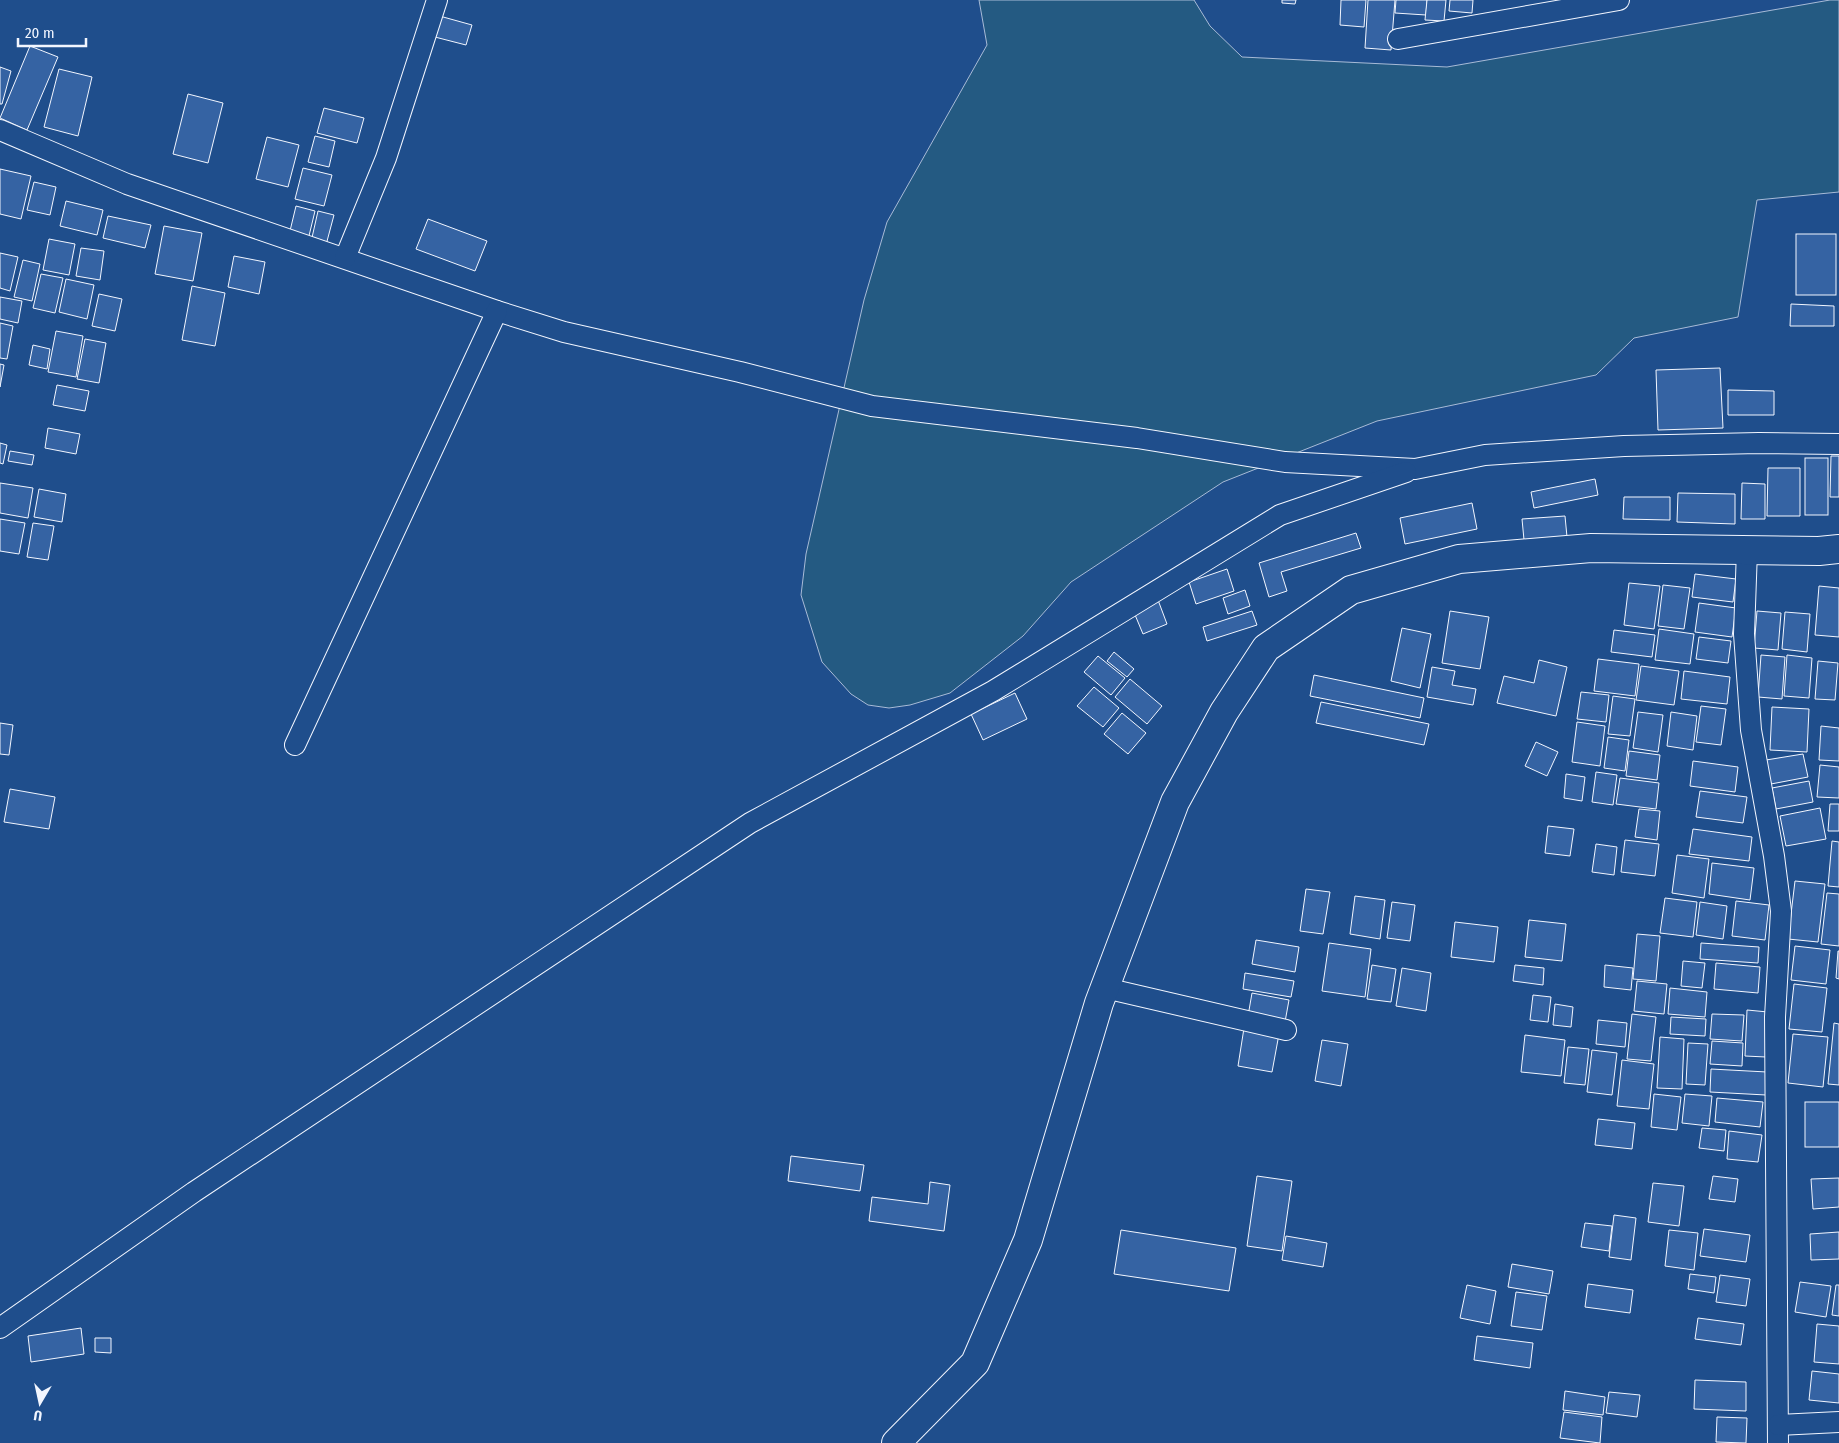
<svg xmlns="http://www.w3.org/2000/svg" width="1839" height="1443" font-family="'Fira Sans Condensed',sans-serif">
<style>
.green{fill:#245a82;stroke:#a8bbd7}
.building{fill:#3563a3;stroke:#f2f6ff}
.lines{fill:none;stroke-linecap:round;stroke-linejoin:round}
.minor-casing{stroke:#f2f6ff;stroke-width:22}
.trunk-casing{stroke:#f2f6ff;stroke-width:30}
.minor{stroke:#1f4e8c;stroke-width:20}
.trunk{stroke:#1f4e8c;stroke-width:28}
</style>
<rect width="100%" height="100%" fill="#1f4e8c"/>
<!-- green -->
<path class="green" d="M979,0H1194L1210,26L1242,57L1447,67L1830,0H1839V192L1757,200L1738,317L1634,338L1596,375L1377,421L1223,482L1071,582L1023,636L950,693L910,705L889,708L868,705L851,694L822,662L801,595L806,554L864,300L887,222L987,45Z"/>
<!-- building -->
<g class="building">
<path d="M1282,0H1296L1295,4L1282,3Z"/>
<path d="M1341,0H1366L1364,27L1340,25Z"/>
<path d="M1368,0H1395L1391,50L1365,48Z"/>
<path d="M1396,0H1427L1426,15L1395,13Z"/>
<path d="M1427,0H1446L1444,21L1425,20Z"/>
<path d="M1450,0H1473L1472,13L1449,11Z"/>
<path d="M436,15L472,25L466,45L431,36Z"/>
<path d="M30,46L58,57L27,130L0,118Z"/>
<path d="M0,67L11,71L2,104H0Z"/>
<path d="M59,69L92,77L78,136L44,127Z"/>
<path d="M188,94L223,103L208,163L173,154Z"/>
<path d="M324,108L364,118L357,143L317,133Z"/>
<path d="M315,136L335,141L329,167L308,162Z"/>
<path d="M267,137L299,145L288,187L256,179Z"/>
<path d="M303,168L332,175L324,206L295,199Z"/>
<path d="M0,169L31,176L21,219L0,214Z"/>
<path d="M34,182L56,187L50,215L27,210Z"/>
<path d="M66,201L103,210L97,235L60,226Z"/>
<path d="M296,206L315,211L308,240L289,235Z"/>
<path d="M318,211L334,215L326,245L311,242Z"/>
<path d="M108,216L151,225L145,248L103,238Z"/>
<path d="M428,219L487,241L475,271L416,249Z"/>
<path d="M164,226L202,233L193,281L155,274Z"/>
<rect x="1796" y="234" width="40" height="61"/>
<path d="M49,239L75,244L69,275L43,270Z"/>
<path d="M81,248L104,251L100,280L76,276Z"/>
<path d="M0,253L18,257L10,291L0,288Z"/>
<path d="M234,256L265,262L259,294L228,287Z"/>
<path d="M23,260L40,264L32,301L14,297Z"/>
<path d="M41,274L63,278L55,313L33,308Z"/>
<path d="M66,279L94,285L87,319L59,312Z"/>
<path d="M192,286L225,293L215,346L182,340Z"/>
<path d="M99,294L122,299L115,331L92,326Z"/>
<path d="M0,297L22,301L18,323L0,319Z"/>
<path d="M1791,304L1834,306V326H1790Z"/>
<path d="M0,323L13,326L7,359L0,358Z"/>
<path d="M56,331L83,336L76,377L48,372Z"/>
<path d="M85,339L106,343L99,383L77,379Z"/>
<path d="M33,345L50,349L47,369L29,365Z"/>
<path d="M0,364L4,365L0,387Z"/>
<path d="M1720,368L1723,428L1658,430L1656,370Z"/>
<path d="M57,385L89,391L85,411L53,405Z"/>
<path d="M1728,390L1774,391V415H1728Z"/>
<path d="M48,428L80,434L76,454L45,448Z"/>
<path d="M0,443L7,445L3,464L0,463Z"/>
<path d="M10,451L34,455L32,465L8,461Z"/>
<path d="M1831,456H1839V497H1830Z"/>
<rect x="1805" y="458" width="23" height="57"/>
<path d="M1768,468H1800V516H1767Z"/>
<path d="M1595,479L1598,495L1534,508L1531,492Z"/>
<path d="M0,483L33,488L28,518L0,513Z"/>
<path d="M1742,483L1765,484V519H1741Z"/>
<path d="M39,489L66,494L62,522L34,517Z"/>
<path d="M1678,493L1735,494V524L1677,522Z"/>
<path d="M1624,497H1670V520L1623,519Z"/>
<path d="M1472,503L1477,529L1405,544L1400,518Z"/>
<path d="M1565,516L1567,537L1524,540L1522,519Z"/>
<path d="M0,519L25,523L19,554L0,551Z"/>
<path d="M33,523L54,526L48,560L27,557Z"/>
<path d="M1356,533L1361,548L1281,572L1287,591L1269,597L1259,563Z"/>
<path d="M1227,569L1234,591L1196,604L1189,582Z"/>
<path d="M1695,574L1736,579L1733,602L1692,597Z"/>
<path d="M1629,583L1660,586L1654,629L1624,625Z"/>
<path d="M1663,585L1690,588L1684,629L1658,626Z"/>
<path d="M1819,586L1839,588V637L1815,635Z"/>
<path d="M1245,590L1250,606L1228,614L1223,598Z"/>
<path d="M1158,600L1167,624L1143,634L1133,610Z"/>
<path d="M1699,603L1736,608L1732,637L1695,632Z"/>
<path d="M1252,611L1257,625L1207,641L1203,627Z"/>
<path d="M1450,611L1489,617L1480,669L1442,663Z"/>
<path d="M1757,611L1781,613L1778,650L1754,648Z"/>
<path d="M1785,612L1810,614L1807,652L1782,649Z"/>
<path d="M1402,628L1431,634L1420,688L1391,681Z"/>
<path d="M1659,629L1694,634L1690,664L1655,660Z"/>
<path d="M1614,630L1655,635L1652,657L1611,652Z"/>
<path d="M1699,637L1731,641L1728,663L1696,659Z"/>
<path d="M1114,652L1134,669L1127,677L1107,661Z"/>
<path d="M1761,655L1785,657L1782,699L1758,697Z"/>
<path d="M1787,655L1812,658L1809,698L1784,696Z"/>
<path d="M1098,656L1125,678L1111,695L1084,672Z"/>
<path d="M1598,659L1639,664L1635,696L1594,691Z"/>
<path d="M1539,660L1567,667L1556,716L1497,703L1504,676L1534,683Z"/>
<path d="M1818,661L1838,663L1835,700L1815,699Z"/>
<path d="M1641,666L1679,671L1674,705L1636,700Z"/>
<path d="M1432,667L1455,671L1452,685L1476,689L1473,705L1427,697Z"/>
<path d="M1684,671L1730,677L1727,704L1681,699Z"/>
<path d="M1314,675L1424,698L1420,718L1310,696Z"/>
<path d="M1130,679L1162,706L1147,724L1115,697Z"/>
<path d="M1094,687L1119,708L1103,727L1077,706Z"/>
<path d="M1581,692L1609,695L1606,722L1577,719Z"/>
<path d="M1015,693L1027,719L983,740L971,714Z"/>
<path d="M1613,696L1635,699L1630,736L1608,734Z"/>
<path d="M1321,702L1429,724L1424,745L1316,723Z"/>
<path d="M1701,706L1726,709L1721,745L1696,742Z"/>
<path d="M1772,707L1809,709L1807,752L1770,750Z"/>
<path d="M1638,712L1663,715L1658,752L1633,748Z"/>
<path d="M1671,712L1697,716L1693,750L1667,746Z"/>
<path d="M1122,713L1146,733L1128,754L1104,734Z"/>
<path d="M1577,722L1605,726L1600,766L1572,762Z"/>
<path d="M0,723L13,725L9,755L0,754Z"/>
<path d="M1821,726L1839,728V761L1819,760Z"/>
<path d="M1608,737L1629,740L1625,771L1604,768Z"/>
<path d="M1536,742L1558,752L1547,776L1525,766Z"/>
<path d="M1629,751L1660,755L1657,780L1626,776Z"/>
<path d="M1803,754L1808,777L1771,784L1766,760Z"/>
<path d="M1693,761L1738,767L1735,792L1690,786Z"/>
<path d="M1820,765L1839,767V798L1817,797Z"/>
<path d="M1596,772L1617,775L1613,805L1592,802Z"/>
<path d="M1566,774L1585,777L1582,801L1564,798Z"/>
<path d="M1620,778L1659,783L1656,809L1616,804Z"/>
<path d="M1809,781L1813,802L1776,809L1772,788Z"/>
<path d="M10,789L55,797L49,829L4,822Z"/>
<path d="M1700,791L1747,797L1743,823L1696,817Z"/>
<path d="M1830,804H1839V831H1828Z"/>
<path d="M1820,808L1826,839L1786,846L1780,816Z"/>
<path d="M1639,809L1660,811L1657,840L1635,837Z"/>
<path d="M1548,826L1574,829L1570,856L1545,853Z"/>
<path d="M1693,829L1752,837L1749,861L1689,854Z"/>
<path d="M1625,840L1659,844L1655,876L1621,872Z"/>
<path d="M1832,841L1839,842V887L1828,886Z"/>
<path d="M1596,844L1617,847L1614,875L1592,872Z"/>
<path d="M1677,855L1709,859L1704,898L1672,893Z"/>
<path d="M1712,863L1754,868L1750,900L1709,894Z"/>
<path d="M1795,881L1825,884L1818,942L1788,939Z"/>
<path d="M1306,889L1330,892L1323,934L1300,931Z"/>
<path d="M1827,893L1839,894V946L1821,944Z"/>
<path d="M1355,896L1385,900L1380,939L1350,934Z"/>
<path d="M1665,898L1697,902L1693,937L1660,933Z"/>
<path d="M1736,901L1769,905L1765,940L1732,936Z"/>
<path d="M1392,902L1415,905L1410,941L1387,938Z"/>
<path d="M1700,902L1727,906L1723,939L1696,935Z"/>
<path d="M1529,920L1566,924L1562,961L1525,957Z"/>
<path d="M1455,922L1498,927L1494,962L1451,957Z"/>
<path d="M1637,934L1660,936L1656,981L1633,979Z"/>
<path d="M1256,940L1299,947L1295,972L1252,964Z"/>
<path d="M1329,943L1371,949L1365,997L1322,991Z"/>
<path d="M1701,943L1759,947L1758,963L1700,959Z"/>
<path d="M1795,946L1830,950L1826,984L1791,980Z"/>
<path d="M1838,951H1839V979L1836,978Z"/>
<path d="M1683,961L1705,963L1702,988L1681,986Z"/>
<path d="M1716,963L1760,967L1758,993L1714,989Z"/>
<path d="M1372,965L1396,969L1391,1002L1367,999Z"/>
<path d="M1515,965L1544,968L1543,985L1513,981Z"/>
<path d="M1605,965L1633,968L1631,990L1604,987Z"/>
<path d="M1402,968L1431,973L1426,1011L1396,1006Z"/>
<path d="M1245,973L1294,981L1291,997L1243,989Z"/>
<path d="M1637,981L1667,984L1664,1014L1634,1011Z"/>
<path d="M1794,984L1827,988L1822,1032L1789,1029Z"/>
<path d="M1670,988L1707,992L1705,1017L1668,1014Z"/>
<path d="M1252,993L1289,1000L1285,1022L1248,1016Z"/>
<path d="M1533,995L1551,997L1548,1022L1530,1020Z"/>
<path d="M1555,1004L1573,1007L1571,1027L1553,1025Z"/>
<path d="M1747,1010L1768,1012L1766,1057L1745,1056Z"/>
<path d="M1632,1014L1656,1017L1651,1061L1627,1059Z"/>
<path d="M1712,1014L1744,1015L1742,1041L1710,1039Z"/>
<path d="M1671,1017L1706,1019L1705,1036L1670,1034Z"/>
<path d="M1598,1020L1627,1023L1625,1047L1596,1044Z"/>
<path d="M1834,1023L1839,1024V1085L1828,1084Z"/>
<path d="M1244,1028L1279,1034L1272,1072L1238,1066Z"/>
<path d="M1793,1034L1828,1037L1823,1087L1788,1083Z"/>
<path d="M1525,1035L1565,1040L1561,1076L1521,1072Z"/>
<path d="M1660,1037L1684,1039L1682,1089L1657,1088Z"/>
<path d="M1322,1040L1348,1044L1341,1086L1315,1081Z"/>
<path d="M1712,1041L1743,1043L1742,1066L1710,1064Z"/>
<path d="M1688,1043L1708,1044L1705,1085L1686,1084Z"/>
<path d="M1568,1047L1589,1049L1585,1085L1564,1083Z"/>
<path d="M1592,1050L1617,1053L1612,1095L1587,1092Z"/>
<path d="M1622,1060L1654,1064L1649,1109L1617,1106Z"/>
<path d="M1711,1069L1767,1072L1766,1095L1710,1092Z"/>
<path d="M1654,1094L1681,1097L1677,1130L1651,1127Z"/>
<path d="M1685,1094L1712,1096L1709,1126L1682,1123Z"/>
<path d="M1717,1098L1763,1102L1760,1127L1715,1122Z"/>
<rect x="1805" y="1102" width="34" height="45"/>
<path d="M1598,1119L1635,1123L1632,1149L1595,1145Z"/>
<path d="M1702,1128L1726,1130L1724,1151L1699,1148Z"/>
<path d="M1729,1131L1762,1135L1758,1162L1727,1159Z"/>
<path d="M791,1156L864,1165L860,1191L788,1181Z"/>
<path d="M1257,1176L1292,1181L1282,1251L1247,1246Z"/>
<path d="M1713,1176L1738,1179L1735,1202L1709,1199Z"/>
<path d="M1839,1178V1207L1813,1209L1811,1179Z"/>
<path d="M930,1182L950,1185L944,1231L869,1221L872,1197L928,1204Z"/>
<path d="M1653,1183L1684,1186L1679,1226L1648,1222Z"/>
<path d="M1614,1215L1636,1218L1631,1260L1609,1257Z"/>
<path d="M1585,1223L1612,1226L1609,1251L1581,1247Z"/>
<path d="M1704,1229L1750,1235L1746,1262L1700,1256Z"/>
<path d="M1121,1230L1236,1248L1229,1291L1114,1274Z"/>
<path d="M1669,1230L1698,1233L1694,1270L1665,1266Z"/>
<path d="M1839,1232V1259L1811,1260L1810,1234Z"/>
<path d="M1286,1236L1327,1243L1323,1267L1282,1260Z"/>
<path d="M1512,1264L1553,1271L1549,1294L1508,1287Z"/>
<path d="M1690,1274L1716,1277L1714,1293L1688,1289Z"/>
<path d="M1720,1275L1750,1279L1746,1306L1716,1302Z"/>
<path d="M1800,1282L1831,1286L1826,1317L1795,1312Z"/>
<path d="M1588,1284L1633,1290L1630,1313L1585,1307Z"/>
<path d="M1467,1285L1496,1291L1490,1324L1460,1318Z"/>
<path d="M1836,1285H1839V1316L1832,1315Z"/>
<path d="M1516,1292L1547,1296L1542,1330L1511,1326Z"/>
<path d="M1698,1318L1744,1324L1741,1345L1695,1339Z"/>
<path d="M1817,1324L1839,1326V1364L1814,1362Z"/>
<path d="M81,1328L84,1354L31,1362L28,1336Z"/>
<path d="M1477,1336L1533,1343L1530,1368L1474,1360Z"/>
<path d="M95,1338H111V1353L95,1352Z"/>
<path d="M1812,1371L1839,1374V1403L1809,1400Z"/>
<path d="M1695,1380L1746,1382V1411L1694,1409Z"/>
<path d="M1565,1391L1605,1397L1603,1415L1563,1410Z"/>
<path d="M1609,1392L1640,1395L1637,1417L1606,1413Z"/>
<path d="M1564,1412L1602,1417L1600,1443L1560,1438Z"/>
<path d="M1717,1417L1747,1418L1746,1443L1716,1442Z"/>
</g>
<g class="lines">
<defs>
<g id="minor">
<path d="M1398,39L1619,0"/>
<path d="M0,130L127,184L497,311L564,332L740,372L872,406L1137,438L1285,462L1415,469L1485,455L1624,446L1759,443L1839,444"/>
<path d="M345,258L386,158L437,0"/>
<path d="M1747,550L1744,634L1751,730L1774,856L1781,911L1775,1017L1778,1443"/>
<path d="M295,745L497,311"/>
<path d="M1105,988L1286,1030"/>
<path d="M0,1328L194,1192L750,823L993,691L1280,515L1406,472"/>
<path d="M1778,1425L1839,1422"/>
</g>
<path id="trunk" d="M896,1443L975,1363L1028,1240L1099,1003L1175,802L1224,712L1266,648L1351,590L1459,559L1591,548L1819,551L1839,549"/>
</defs>
<!-- minor casing -->
<use href="#minor" class="minor-casing"/>
<!-- trunk casing -->
<use href="#trunk" class="trunk-casing"/>
<!-- minor -->
<use href="#minor" class="minor"/>
<!-- trunk -->
<use href="#trunk" class="trunk"/>
</g>
<!-- north arrow -->
<g transform="translate(40 1403) rotate(189)" stroke="#1f4e8c" stroke-width="4" paint-order="stroke">
<path d="M0-4L9 19L0 12L-9 19Z" fill="#f2f6ff"/>
<text y="-8" font-size="14" font-weight="bold" text-anchor="middle" fill="#f2f6ff">U</text>
</g>
<!-- scale -->
<path d="M18 38v8h68v-8" fill="none" stroke="#f2f6ff" stroke-width="2.5"/>
<text x="25" y="38" font-size="15" fill="#f2f6ff" stroke="#1f4e8c" stroke-width="4" paint-order="stroke">20 m</text>
</svg>
